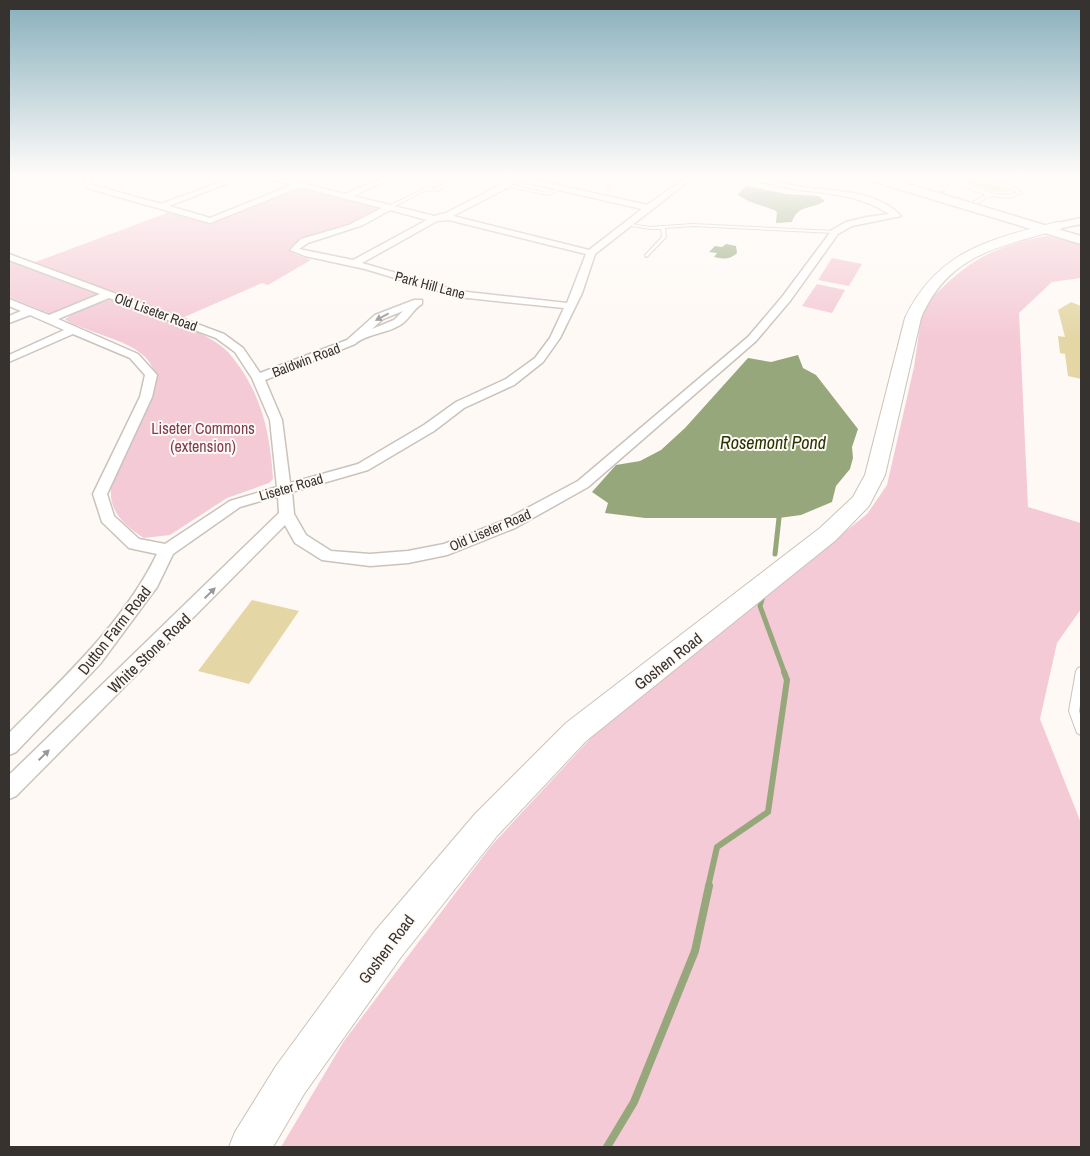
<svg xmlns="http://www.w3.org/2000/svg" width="1090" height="1156" font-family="'Archivo Narrow',sans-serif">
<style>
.green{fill:#f4cad6}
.water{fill:#96a77b}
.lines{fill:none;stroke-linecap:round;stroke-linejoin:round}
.stream-far2{stroke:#96a77b;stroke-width:5}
.stream-far1{stroke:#96a77b;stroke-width:6}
.stream{stroke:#96a77b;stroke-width:8}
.building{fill:#e4d6a5}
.service-casing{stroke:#cac3bc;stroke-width:2}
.minor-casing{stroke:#cac3bc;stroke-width:3}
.tertiary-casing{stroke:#cac3bc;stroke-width:3}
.secondary-casing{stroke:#cac3bc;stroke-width:2}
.primary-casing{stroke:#cac3bc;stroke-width:3}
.service{fill:#fff;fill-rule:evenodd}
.minor{fill:#fff;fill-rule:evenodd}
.tertiary{fill:#fff;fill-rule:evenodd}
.secondary{fill:#fff;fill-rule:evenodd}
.primary{fill:#fff;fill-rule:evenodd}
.oneway{fill:#9a9898}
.labels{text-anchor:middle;stroke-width:4;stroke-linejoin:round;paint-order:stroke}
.far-street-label{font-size:14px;fill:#353230;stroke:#fef9f5}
.park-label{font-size:16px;fill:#7e3c52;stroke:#fef9f5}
.street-label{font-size:16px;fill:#353230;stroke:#fef9f5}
.water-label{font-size:18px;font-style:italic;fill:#263500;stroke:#fef9f5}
</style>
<rect width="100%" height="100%" fill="#fef9f5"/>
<!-- green -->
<g class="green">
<path d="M297,189H307L379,208C362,230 304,230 289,249L292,253L311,260L268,285L262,283L182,318L30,264L167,213L199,219L208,223Z"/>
<path d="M1046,236L1081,244V278L1052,282L1019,313L1028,507L1081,523V609L1057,643L1040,719L1081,823V1147H281L344,1041L491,846L613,714L756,604L867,514L887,485L914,367L923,305C938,293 950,279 964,269C987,251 1018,241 1046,236Z"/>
<path d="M832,258L862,264L849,286L818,280Z"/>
<path d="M9,261L96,294L95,296L62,312L51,314L9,297Z"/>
<path d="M817,284L845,290L832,313L802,306Z"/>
<path d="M109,300C137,307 209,331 228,352C261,390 270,431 273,479L269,483L227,498L170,535L144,538C122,524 106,509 112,480L151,398C168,351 121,343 86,329C79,326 70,324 65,319L83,308Z"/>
</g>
<!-- water -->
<g class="water">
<path d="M748,186L786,194L819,196L825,201C811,210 798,204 792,222L776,223L777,212L774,210L748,201L738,195L742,189Z"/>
<path d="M726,244L736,246L737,253C730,260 723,259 714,257L717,253L709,252L715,246L722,247Z"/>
<path d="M798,355L803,368L816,375L858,429L852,447L853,458L850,469L836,486L832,502L801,515L779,518H645L605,513L608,503L592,492L616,465L640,461L661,450L685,428L748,358L771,362Z"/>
</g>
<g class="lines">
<!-- stream-far2 -->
<g class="stream-far2">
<path d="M775,554L779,518"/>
<path d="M764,593L760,606L785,674"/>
</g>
<!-- stream-far1 -->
<path class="stream-far1" d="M708,887L717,847L768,812L787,680L784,672"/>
<!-- stream -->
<path class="stream" d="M607,1147L634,1102L695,951L709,886"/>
</g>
<!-- building -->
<g class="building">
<path d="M969,180L1007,189L1012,192L990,191L966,182Z"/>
<path d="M1071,302L1081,306V379L1068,376L1065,354L1060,353L1058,336L1065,337L1058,310Z"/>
<path d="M252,600L299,611L249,684L198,671Z"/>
</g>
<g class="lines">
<defs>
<g id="service">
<path d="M305,176H310L292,183L289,182Z"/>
<path d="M449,176H453L430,188L435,189L462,176H466L437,191L426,190L391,208L387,207Z"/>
<path d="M627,176H631L610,190H608V188Z"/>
<path d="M947,176H951L944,191L941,192Z"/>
<path d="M969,176L1015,187L1022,193L1009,198L990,196L978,203H974V201L986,195L960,185V180ZM969,178L1013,189L1017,193C998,199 981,190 963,183V182Z"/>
<path d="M505,184L548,193L561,187L564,188L548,195L504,186Z"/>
<path d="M624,223L650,227L693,224L835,231L837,232L835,233L693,226L665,228L666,237L647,257L645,256V255L662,237L661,229H650L626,225Z"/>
<path d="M1081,667V699L1079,711L1081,717V735L1077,733L1069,711L1076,671L1078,668Z"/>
</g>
<path id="minor" d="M82,176H89L93,185L161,204L237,176H246L169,206L210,218L292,185L261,176H272L345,194L387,176H396L353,196L434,216L446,213L518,176H526V178L647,205L688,176H695L595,254L582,293L560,338L543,362L514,385L464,408L434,431L368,470L292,492L294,514L306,535L331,551L370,554L408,551L444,544L505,520L578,481L748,337L782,297L832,230L846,222L867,217L889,214C853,189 807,195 767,183C760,182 750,180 746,176C762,176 778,183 795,186C830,192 874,188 901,216L852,226L838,234L790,301L756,341L588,487L515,528L447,555L408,563L370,566L322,560L295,543L285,525L16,796L9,799V775L279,513L278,496L240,507L173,554L157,587L100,664L16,752L9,755V733C63,678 123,624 157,554L129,548L102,522L93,494L140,397L145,375L130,358L73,334L9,362V355L64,330L30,315L9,323V316L21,311L9,306V299L49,315L100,294L9,260V254L224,334L243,348L260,373L347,340L375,315L414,300H422V304C415,307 410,318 403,323C389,334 367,333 355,344L265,380L282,420L290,483L358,464L424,425L456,402L506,379L535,358L550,338L564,308L458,297L365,269L305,256L290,250L301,239L349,225L382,208L300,187L210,223L87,188ZM520,181L642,209L589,250L453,216ZM390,210L427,220L353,260L299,249L308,243L363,225ZM449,220L586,254L567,303L458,291L362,263L437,221ZM109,298L216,338L235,352L252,378L270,420L277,487L230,501L165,544L139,539L114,516L107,494L152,397L157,375L138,354L58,319ZM403,311L394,320L372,329L383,319Z"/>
<path id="tertiary" d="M1081,218V224L1057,229L1051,226L1053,224Z"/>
<path id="secondary" d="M1057,222L1061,223L1063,226L1061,229C1000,247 949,253 921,318L885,475L869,506L836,540L586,741L497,836L401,957L304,1094L273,1147H229L235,1132L276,1066L375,931L475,814L566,723L820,528L853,497L865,475L905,318C937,251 990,239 1057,222Z"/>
<path id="primary" d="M863,176H881L1081,236V244L865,179Z"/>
</defs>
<!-- service casing -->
<use href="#service" class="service-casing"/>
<!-- minor casing -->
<use href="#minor" class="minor-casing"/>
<!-- tertiary casing -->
<use href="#tertiary" class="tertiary-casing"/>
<!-- secondary casing -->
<use href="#secondary" class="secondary-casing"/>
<!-- primary casing -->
<use href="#primary" class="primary-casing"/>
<!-- service -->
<use href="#service" class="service"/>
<!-- minor -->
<use href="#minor" class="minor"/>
<!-- tertiary -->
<use href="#tertiary" class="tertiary"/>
<!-- secondary -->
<use href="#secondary" class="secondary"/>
<!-- primary -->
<use href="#primary" class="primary"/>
</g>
<!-- one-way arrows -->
<defs><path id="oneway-solid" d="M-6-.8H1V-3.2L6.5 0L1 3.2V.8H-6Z" transform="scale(1.25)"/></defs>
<g class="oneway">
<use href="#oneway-solid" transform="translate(382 317) rotate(152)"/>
<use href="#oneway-solid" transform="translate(210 593) rotate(-44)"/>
<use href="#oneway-solid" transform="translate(44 755) rotate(-44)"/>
</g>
<!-- sky -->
<linearGradient id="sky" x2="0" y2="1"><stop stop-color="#87afbc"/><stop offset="0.52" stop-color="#fffcfa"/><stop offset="1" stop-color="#fffcfa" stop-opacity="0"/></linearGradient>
<rect width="1090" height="338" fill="url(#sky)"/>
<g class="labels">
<!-- far-street labels -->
<g class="far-street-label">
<text transform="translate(430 285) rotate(15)" y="5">Park Hill Lane</text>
<text transform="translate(156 312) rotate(20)" y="5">Old Liseter Road</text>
<text transform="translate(306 360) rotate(-21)" y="5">Baldwin Road</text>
<text transform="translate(291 487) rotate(-16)" y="5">Liseter Road</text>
<text transform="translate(490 530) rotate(-23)" y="5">Old Liseter Road</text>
</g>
<!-- park labels -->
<g class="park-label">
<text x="203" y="434">Liseter Commons<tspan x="203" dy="18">(extension)</tspan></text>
</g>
<!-- street labels -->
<g class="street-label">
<text transform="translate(114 630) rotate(-52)" y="6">Dutton Farm Road</text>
<text transform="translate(149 653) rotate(-44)" y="6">White Stone Road</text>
<text transform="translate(668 661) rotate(-38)" y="6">Goshen Road</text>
<text transform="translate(386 949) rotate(-53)" y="6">Goshen Road</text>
</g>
<!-- water labels -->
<g class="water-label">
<text x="773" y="449">Rosemont Pond</text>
</g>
</g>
<!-- border -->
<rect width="1090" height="1156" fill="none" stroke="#353230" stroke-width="20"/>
</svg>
